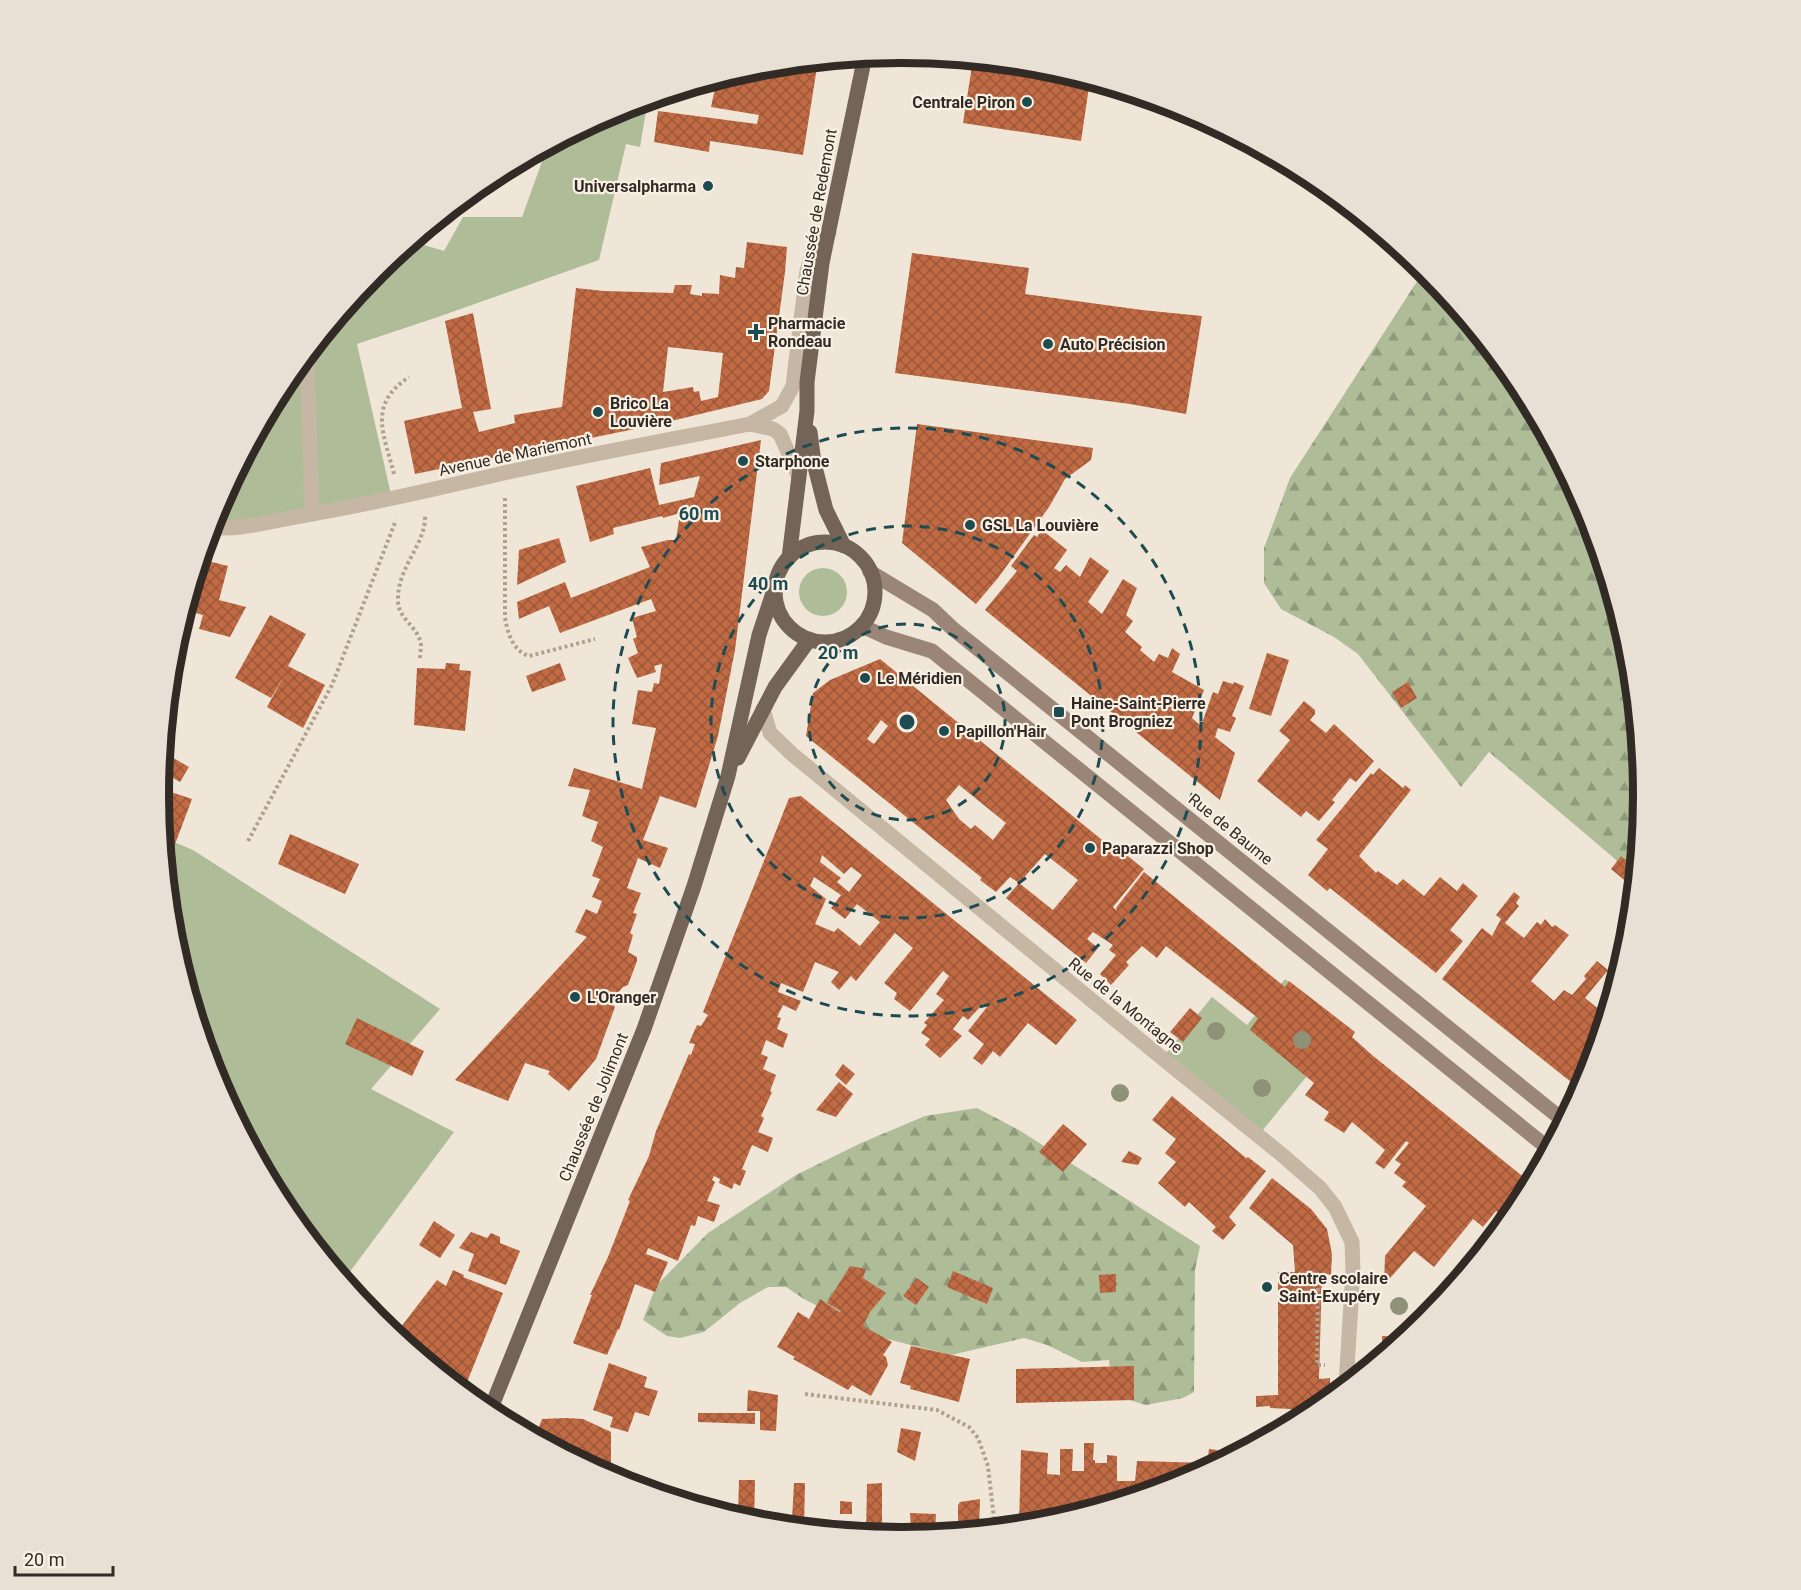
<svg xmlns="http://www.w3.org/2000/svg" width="1801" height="1590" font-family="Roboto,sans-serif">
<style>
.green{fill:#aebd98}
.forest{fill:url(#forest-firs)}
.building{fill:url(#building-cross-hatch);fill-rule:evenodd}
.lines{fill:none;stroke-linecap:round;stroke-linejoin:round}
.path{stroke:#b2a08f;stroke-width:4;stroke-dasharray:3 3;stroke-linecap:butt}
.service{stroke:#c6b6a4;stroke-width:15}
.minor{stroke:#c6b6a4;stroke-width:15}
.secondary{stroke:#9a8576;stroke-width:15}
.primary{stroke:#746357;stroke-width:15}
.tree{fill:#8e9378}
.ring{fill:none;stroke:#1d4b52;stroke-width:3;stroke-dasharray:10 8}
.poi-dot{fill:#1d4b52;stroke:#f8f0e3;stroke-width:2}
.labels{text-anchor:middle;stroke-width:4.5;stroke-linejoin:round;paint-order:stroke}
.poi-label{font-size:16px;font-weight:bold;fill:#322a25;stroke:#f8f0e3;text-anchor:start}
.street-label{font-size:16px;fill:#322a25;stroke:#f8f0e3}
.rim{fill:none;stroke:#322a25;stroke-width:8}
.centre{fill:#1d4b52;stroke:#f8f0e3;stroke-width:3}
.ring-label{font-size:18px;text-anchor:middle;font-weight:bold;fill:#1d4b52;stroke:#f8f0e3;stroke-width:4.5;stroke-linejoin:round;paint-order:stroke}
</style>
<defs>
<pattern id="forest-firs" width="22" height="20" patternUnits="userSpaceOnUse" patternTransform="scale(1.5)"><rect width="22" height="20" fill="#aebd98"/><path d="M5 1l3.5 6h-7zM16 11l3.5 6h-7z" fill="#8e9a7c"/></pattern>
<pattern id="building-cross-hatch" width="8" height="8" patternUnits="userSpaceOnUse" patternTransform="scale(1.5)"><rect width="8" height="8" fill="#c16b44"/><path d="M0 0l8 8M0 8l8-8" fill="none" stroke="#9d5839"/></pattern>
</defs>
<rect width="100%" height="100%" fill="#efe6d7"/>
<!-- green -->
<g class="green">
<path d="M648,99L640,147L626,144L599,260L435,318L357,344L392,499L210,527L215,511L283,382L376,270L411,241L444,251L463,217H522L548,145L617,109Z"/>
<circle cx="823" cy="592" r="24"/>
<path d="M162,837L193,850L440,1009L371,1089L454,1132L343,1281L283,1207L214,1079L172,940Z"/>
<path d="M1285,979L1346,1028L1258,1136L1162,1058L1212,997L1247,1025Z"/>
</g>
<!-- forest -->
<g class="forest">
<path d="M1425,269L1518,383L1587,511L1629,650L1643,795L1635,876L1489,752L1461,787L1358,654L1334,637L1281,609L1264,583V548L1290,478Z"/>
<path d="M977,1108L1019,1130L1200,1246L1195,1270L1194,1392L1183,1398L1146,1405L1112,1395L1109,1360L1082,1362L1047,1345L1024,1338L951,1355L887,1339L868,1332L804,1299L786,1287H768L740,1303L704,1332L680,1338L667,1336L643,1320L656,1286L708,1233L796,1175L861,1143L925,1116Z"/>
</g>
<!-- building -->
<g class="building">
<path d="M973,60L1046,67L1090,80L1081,141L963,123Z"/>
<path d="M818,61L803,155L710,141L709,152L654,142L658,111L757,124L759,115L711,107L717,79H723L724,76L756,67Z"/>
<path d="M747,242L787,247L785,272L769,391L762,399L659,424L415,474L404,421L462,408L445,321L473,313L491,409L473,412L479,432L515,423L514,415L562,407L576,288L604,291L673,293L675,285H692L690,294L702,296V293L719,294L720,275L735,278L736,267L744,268ZM668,347L723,353L718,397L701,401L699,391L694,392L693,387L663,392Z"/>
<path d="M912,253L1029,268L1025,294L1142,310L1202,316L1186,414L1130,404L895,373Z"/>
<path d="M917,424L1093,448L1091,460L1065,479L1049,507L998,578L976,604L902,543Z"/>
<path d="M761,440L735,650L718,736L696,808L660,796L643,840L668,848L660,868L638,858L627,888L641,893L633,913L637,914L630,933L633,935L628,952L637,957V961L628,985L623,987L610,1002L615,1007L596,1059L569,1091L548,1074L550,1071L525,1063L508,1101L455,1080L586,938L587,937L575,932L586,909L597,914L602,901L592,897L600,879L592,876L603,847L591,841L598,822L582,816L590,790L568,786L574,768L642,789L656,728L632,724L638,690L652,692L654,683L659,684L662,664L654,666L656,672L637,678L628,658L638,653L633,639L637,637L632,618L656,611L651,599L560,633L549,606L519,619L517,602L565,582L571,598L650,567L641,547L668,540H676L680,513L663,518L662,516L613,528L614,534L590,542L576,486L650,468L659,505L694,497L700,476L659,485L661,463Z"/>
<path d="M1042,530L1067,550L1054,568L1060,572L1066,565L1080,577L1090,557L1109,571L1088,602L1102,614L1123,579L1137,588L1126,615L1133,621L1125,632L1142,647L1140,650L1154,662L1159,654L1168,658L1172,648L1180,654L1172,672L1204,690L1192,718L1201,726L1213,692L1218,694L1223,681L1233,684L1234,682L1244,686L1232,716L1236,718L1230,732L1218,728L1215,737L1235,753L1220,800L985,610L1017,571L1011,566L1034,535L1037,537Z"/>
<path d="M559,538L566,562L517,585L519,550Z"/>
<path d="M200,559L228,566L219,600L246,607L230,637L199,629L203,615L184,610Z"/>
<path d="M270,615L306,634L288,666L325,685L303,728L267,707L285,674L271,698L235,678Z"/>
<path d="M1267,653L1289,660L1271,716L1249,709Z"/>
<path d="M880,659L1107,844L1109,841L1144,869L1113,907L1117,911L1116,908L1144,872L1285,987L1289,981L1355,1032L1352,1037L1372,1055L1531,1183L1518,1208L1508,1220L1496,1211L1483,1227L1473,1219L1434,1267L1414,1251L1384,1285L1385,1256L1426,1206L1402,1186L1406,1182L1394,1173L1401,1164L1395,1160L1409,1143L1406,1141L1384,1169L1375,1163L1385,1150L1352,1122L1344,1133L1324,1120L1329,1112L1305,1095L1314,1083L1250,1030L1258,1018L1166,946L1157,958L1142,946L1126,962L1129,965L1111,985L1100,974L1116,955L1109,950L1113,945L1093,932L1087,939L1098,948L1086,963L1006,898L1019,883L1053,910L1078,880L1045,854L1019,883L1010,877L996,892L980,880L982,878L806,736L813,693L830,680ZM881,720L888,726L874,744L867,739ZM959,785L1006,823L993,840L975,825L971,829L959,819L946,800Z"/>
<path d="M446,663L460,664L459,670L471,671L465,731L414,725L417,668L445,669Z"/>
<path d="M560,663L566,680L532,692L526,676Z"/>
<path d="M1408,682L1417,698L1401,708L1392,692Z"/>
<path d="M1304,701L1315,710V714L1310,720L1326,733L1334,724L1374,761L1356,782L1350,778L1332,800L1335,802L1319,821L1306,811L1301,817L1257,781L1290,740L1279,731Z"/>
<path d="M170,756L189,767L180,782L161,771Z"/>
<path d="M1379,768L1403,788L1405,785L1411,790L1359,856L1376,873L1378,871L1397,885L1403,879L1424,896L1440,877L1457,891L1463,883L1478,896L1450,930L1463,941L1436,973L1330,888L1327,891L1308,875L1328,849L1316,840L1371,773L1373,775Z"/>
<path d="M159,788L192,799L168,863L165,862Z"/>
<path d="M801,796L1077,1020L1056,1045L1028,1023L1000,1057L993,1051L982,1065L973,1058L984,1044L968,1031L987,1007L983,1004L968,1020L963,1016L953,1029L962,1036L940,1058L925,1045L930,1039L921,1033L927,1025L924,1023L944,1000L936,994L949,976L943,971L910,1011L894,999L897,993L884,983L913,948L895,933L856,981L851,976L839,990L831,982L839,972L815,962L803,992L781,983L778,992L801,1001L796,1011L783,1005L777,1017L781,1018L777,1029L788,1034L783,1048L766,1040L761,1054L768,1057L763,1069L776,1075L770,1091L772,1092L761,1116L764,1118L758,1132L773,1138L768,1152L752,1145L742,1169L746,1171L740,1186L734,1183L732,1189L719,1183L720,1179L714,1176L712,1180L715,1182L707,1201L720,1205L714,1222L698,1216L695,1226L691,1225L678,1261L648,1248L646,1254L668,1262L655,1292L635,1284L619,1330L618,1329L607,1355L575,1344L573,1343L592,1295H590L608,1257L630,1201L628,1200L649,1156L656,1131L689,1054L691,1055L695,1044L689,1043L697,1025L701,1026L708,1015L703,1012L778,826L789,798ZM822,855L844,874L851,867L862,875L849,892L837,882L841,878L820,862ZM814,877L841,895L831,908L845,919L857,904L880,922L860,946L838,928L834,932L815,924L826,899L810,886Z"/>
<path d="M290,834L359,864L345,894L278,864Z"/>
<path d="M1621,856L1636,869L1634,888L1611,869Z"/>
<path d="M1514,892L1520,897L1516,903L1519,906L1505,923L1524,938L1537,922L1541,925L1545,919L1552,927L1555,925L1569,935L1531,981L1554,1001L1564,990L1572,995L1586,979L1584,976L1597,961L1608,970L1585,998L1606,1015L1586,1079L1581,1090L1442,979L1482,928L1492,936L1501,919L1496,915Z"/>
<path d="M1190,1008L1202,1018L1183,1042L1170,1032Z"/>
<path d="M357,1018L424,1051L412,1076L345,1044Z"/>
<path d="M843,1064L855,1074L846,1085L835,1075Z"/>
<path d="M839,1082L853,1094L836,1117L816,1110Z"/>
<path d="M1172,1096L1246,1158L1248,1157L1266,1171L1229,1217L1236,1225L1223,1240L1212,1231L1216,1227L1189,1202L1185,1207L1158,1183L1176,1162L1165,1153L1176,1139L1152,1120Z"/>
<path d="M1063,1124L1087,1144L1063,1172L1039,1152Z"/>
<path d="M1129,1151L1142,1158L1138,1165L1121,1162Z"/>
<path d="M1272,1178L1311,1209L1327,1229L1332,1254L1331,1275L1322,1273L1319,1379L1330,1378V1398L1313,1413L1290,1424L1291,1409L1270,1408V1406L1256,1407V1396L1278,1395V1272H1295L1293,1245L1249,1208Z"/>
<path d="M434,1221L455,1235L440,1258L419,1245Z"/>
<path d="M471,1232L487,1238L491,1233L500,1237V1243L520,1251L506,1285L468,1271L474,1254L459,1248Z"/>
<path d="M850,1266L866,1269L863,1278L886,1293L870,1312L863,1326L892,1342L883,1355L886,1357L888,1365L871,1396L852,1385L848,1390L793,1359L795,1357L777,1347L798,1312L809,1319L820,1299L839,1312L841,1311L827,1303Z"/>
<path d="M453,1270L464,1275L463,1277L503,1293L463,1392L394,1336L437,1280L446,1286Z"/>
<path d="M953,1271L993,1288L987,1304L947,1287Z"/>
<path d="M1116,1274V1292L1100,1293L1099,1275Z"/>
<path d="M917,1278L929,1287L916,1305L903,1296Z"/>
<path d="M1382,1336L1405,1337L1382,1356Z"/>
<path d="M911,1346L970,1359L959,1402L910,1389L911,1386L900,1383Z"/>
<path d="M609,1363L647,1377L644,1387L658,1391L649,1416L635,1412L628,1432L610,1427L613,1417L593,1410Z"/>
<path d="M1134,1366V1400L1016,1403V1369Z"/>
<path d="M748,1390L778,1395L776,1431L760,1430V1411H747Z"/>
<path d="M698,1413H755V1424L698,1422Z"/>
<path d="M566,1418L583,1419L611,1432V1478L535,1437L542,1419Z"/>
<path d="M901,1428L921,1432L915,1461L897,1452Z"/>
<path d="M1084,1443H1094L1093,1460H1095V1463H1107V1455L1117,1456V1481H1135L1137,1461L1207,1463L1209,1449L1217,1450L1216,1456H1222L1221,1461L1184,1481L1045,1523L1019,1526L1021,1450L1048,1453L1047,1474L1060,1475V1449H1073L1072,1471H1084Z"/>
<path d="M1225,1450L1240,1451L1224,1460Z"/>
<path d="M739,1480H755L754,1523L734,1517V1512H738Z"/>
<path d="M794,1483H805L804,1528L786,1526V1519H792Z"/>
<path d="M882,1483V1536L866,1534L867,1484Z"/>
<path d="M683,1497H695V1505L677,1499Z"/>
<path d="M980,1499L979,1530L941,1534V1529H964V1526L958,1521V1505L960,1502Z"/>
<path d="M840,1501L852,1502V1514H840Z"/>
<path d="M910,1513L936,1514L935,1530L919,1529V1536L903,1537V1528H911Z"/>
<path d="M832,1526L853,1527L852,1533L832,1531Z"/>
</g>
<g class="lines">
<!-- path -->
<g class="path">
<path d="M394,474C384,434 367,405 409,377"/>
<path d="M505,498V618C508,634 513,651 529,656L595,639"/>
<path d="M420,658C420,654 421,649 421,645C419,627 398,619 398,601C397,566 427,544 425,514"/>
<path d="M248,841L332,685L396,520"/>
<path d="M1318,1276L1317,1365H1325"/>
<path d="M805,1394L937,1410L969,1427L978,1438L988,1466L995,1528"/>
</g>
<!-- service -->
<path class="service" d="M307,354L312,514"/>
<!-- minor -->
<g class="minor">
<path d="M750,424L782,406L793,386L807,271L814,248L829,232"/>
<path d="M210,527C238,531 267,522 295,517C366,505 435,489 504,473C586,455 668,440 750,424L773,429L780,434L799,477"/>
<path d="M763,709L770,733L792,754L1162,1058L1281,1154L1320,1188L1335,1207L1352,1242L1353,1270L1346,1385"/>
</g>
<!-- secondary -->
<g class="secondary">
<path d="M870,572L933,610L952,628L1564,1121"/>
<path d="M862,626L886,637L932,651L1549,1149"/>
</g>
<!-- primary -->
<g class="primary">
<path d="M810,432L814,463L826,510L844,546"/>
<circle cx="825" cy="592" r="50"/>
<path d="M789,558L807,411V382L822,263L865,56"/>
<path d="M738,758L775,687L809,640"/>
<path d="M489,1413L644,1029L694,886L728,776L759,635L775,587"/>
</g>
</g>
<!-- trees -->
<g class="tree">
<circle cx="1216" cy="1031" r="9"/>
<circle cx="1302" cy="1040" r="9"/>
<circle cx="1262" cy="1088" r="9"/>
<circle cx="1120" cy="1093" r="9"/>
<circle cx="1399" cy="1306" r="9"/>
</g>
<!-- distance rings -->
<g class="ring">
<circle cx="907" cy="722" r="98"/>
<circle cx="907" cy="722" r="196"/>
<circle cx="907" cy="722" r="294"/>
</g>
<!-- markers -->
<g class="poi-dot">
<circle cx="1027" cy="102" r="6"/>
<circle cx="708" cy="186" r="6"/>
<path d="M753 323h6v6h6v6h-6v6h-6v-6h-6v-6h6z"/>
<circle cx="1048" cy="344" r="6"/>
<circle cx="598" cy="412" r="6"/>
<circle cx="743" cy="461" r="6"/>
<circle cx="970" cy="525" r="6"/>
<circle cx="865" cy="678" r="6"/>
<rect x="1053" y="706" width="12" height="12" rx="3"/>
<circle cx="944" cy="731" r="6"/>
<circle cx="1090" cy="848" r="6"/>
<circle cx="575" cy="997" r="6"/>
<circle cx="1267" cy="1287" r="6"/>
</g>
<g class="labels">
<!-- poi labels -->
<g class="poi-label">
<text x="1015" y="108" text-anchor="end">Centrale Piron</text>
<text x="696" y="192" text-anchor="end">Universalpharma</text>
<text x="768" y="329">Pharmacie<tspan x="768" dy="18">Rondeau</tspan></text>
<text x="1060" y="350">Auto Précision</text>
<text x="610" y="409">Brico La<tspan x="610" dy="18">Louvière</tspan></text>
<text x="755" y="467">Starphone</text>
<text x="982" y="531">GSL La Louvière</text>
<text x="877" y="684">Le Méridien</text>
<text x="1071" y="709">Haine-Saint-Pierre<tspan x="1071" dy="18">Pont Brogniez</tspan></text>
<text x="956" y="737">Papillon'Hair</text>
<text x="1102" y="854">Paparazzi Shop</text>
<text x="587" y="1003">L'Oranger</text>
<text x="1279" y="1284">Centre scolaire<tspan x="1279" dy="18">Saint-Exupéry</tspan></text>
</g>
<!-- street labels -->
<g class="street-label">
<text transform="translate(816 212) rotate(-80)" y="6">Chaussée de Redemont</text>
<text transform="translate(515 454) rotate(-12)" y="6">Avenue de Mariemont</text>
<text transform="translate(1231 829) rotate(39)" y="6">Rue de Baume</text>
<text transform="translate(1126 1005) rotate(39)" y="6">Rue de la Montagne</text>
<text transform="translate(593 1107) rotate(-68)" y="6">Chaussée de Jolimont</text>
</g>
</g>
<!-- crop -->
<path d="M0 0H1801V1590H0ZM169 795a732 732 0 1 1 1464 0a732 732 0 1 1-1464 0Z" fill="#e8e0d4" fill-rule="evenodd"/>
<path class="rim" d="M169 795a732 732 0 1 1 1464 0a732 732 0 1 1-1464 0Z"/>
<circle cx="907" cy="722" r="9" class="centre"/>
<g class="ring-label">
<text x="699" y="520">60 m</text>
<text x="768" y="590">40 m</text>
<text x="838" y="659">20 m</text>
</g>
<!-- scale -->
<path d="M15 1566v9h98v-9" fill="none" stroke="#322a25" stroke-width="3"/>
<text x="24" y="1566" font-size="18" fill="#322a25" stroke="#f8f0e3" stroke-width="4.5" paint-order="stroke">20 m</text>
</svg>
